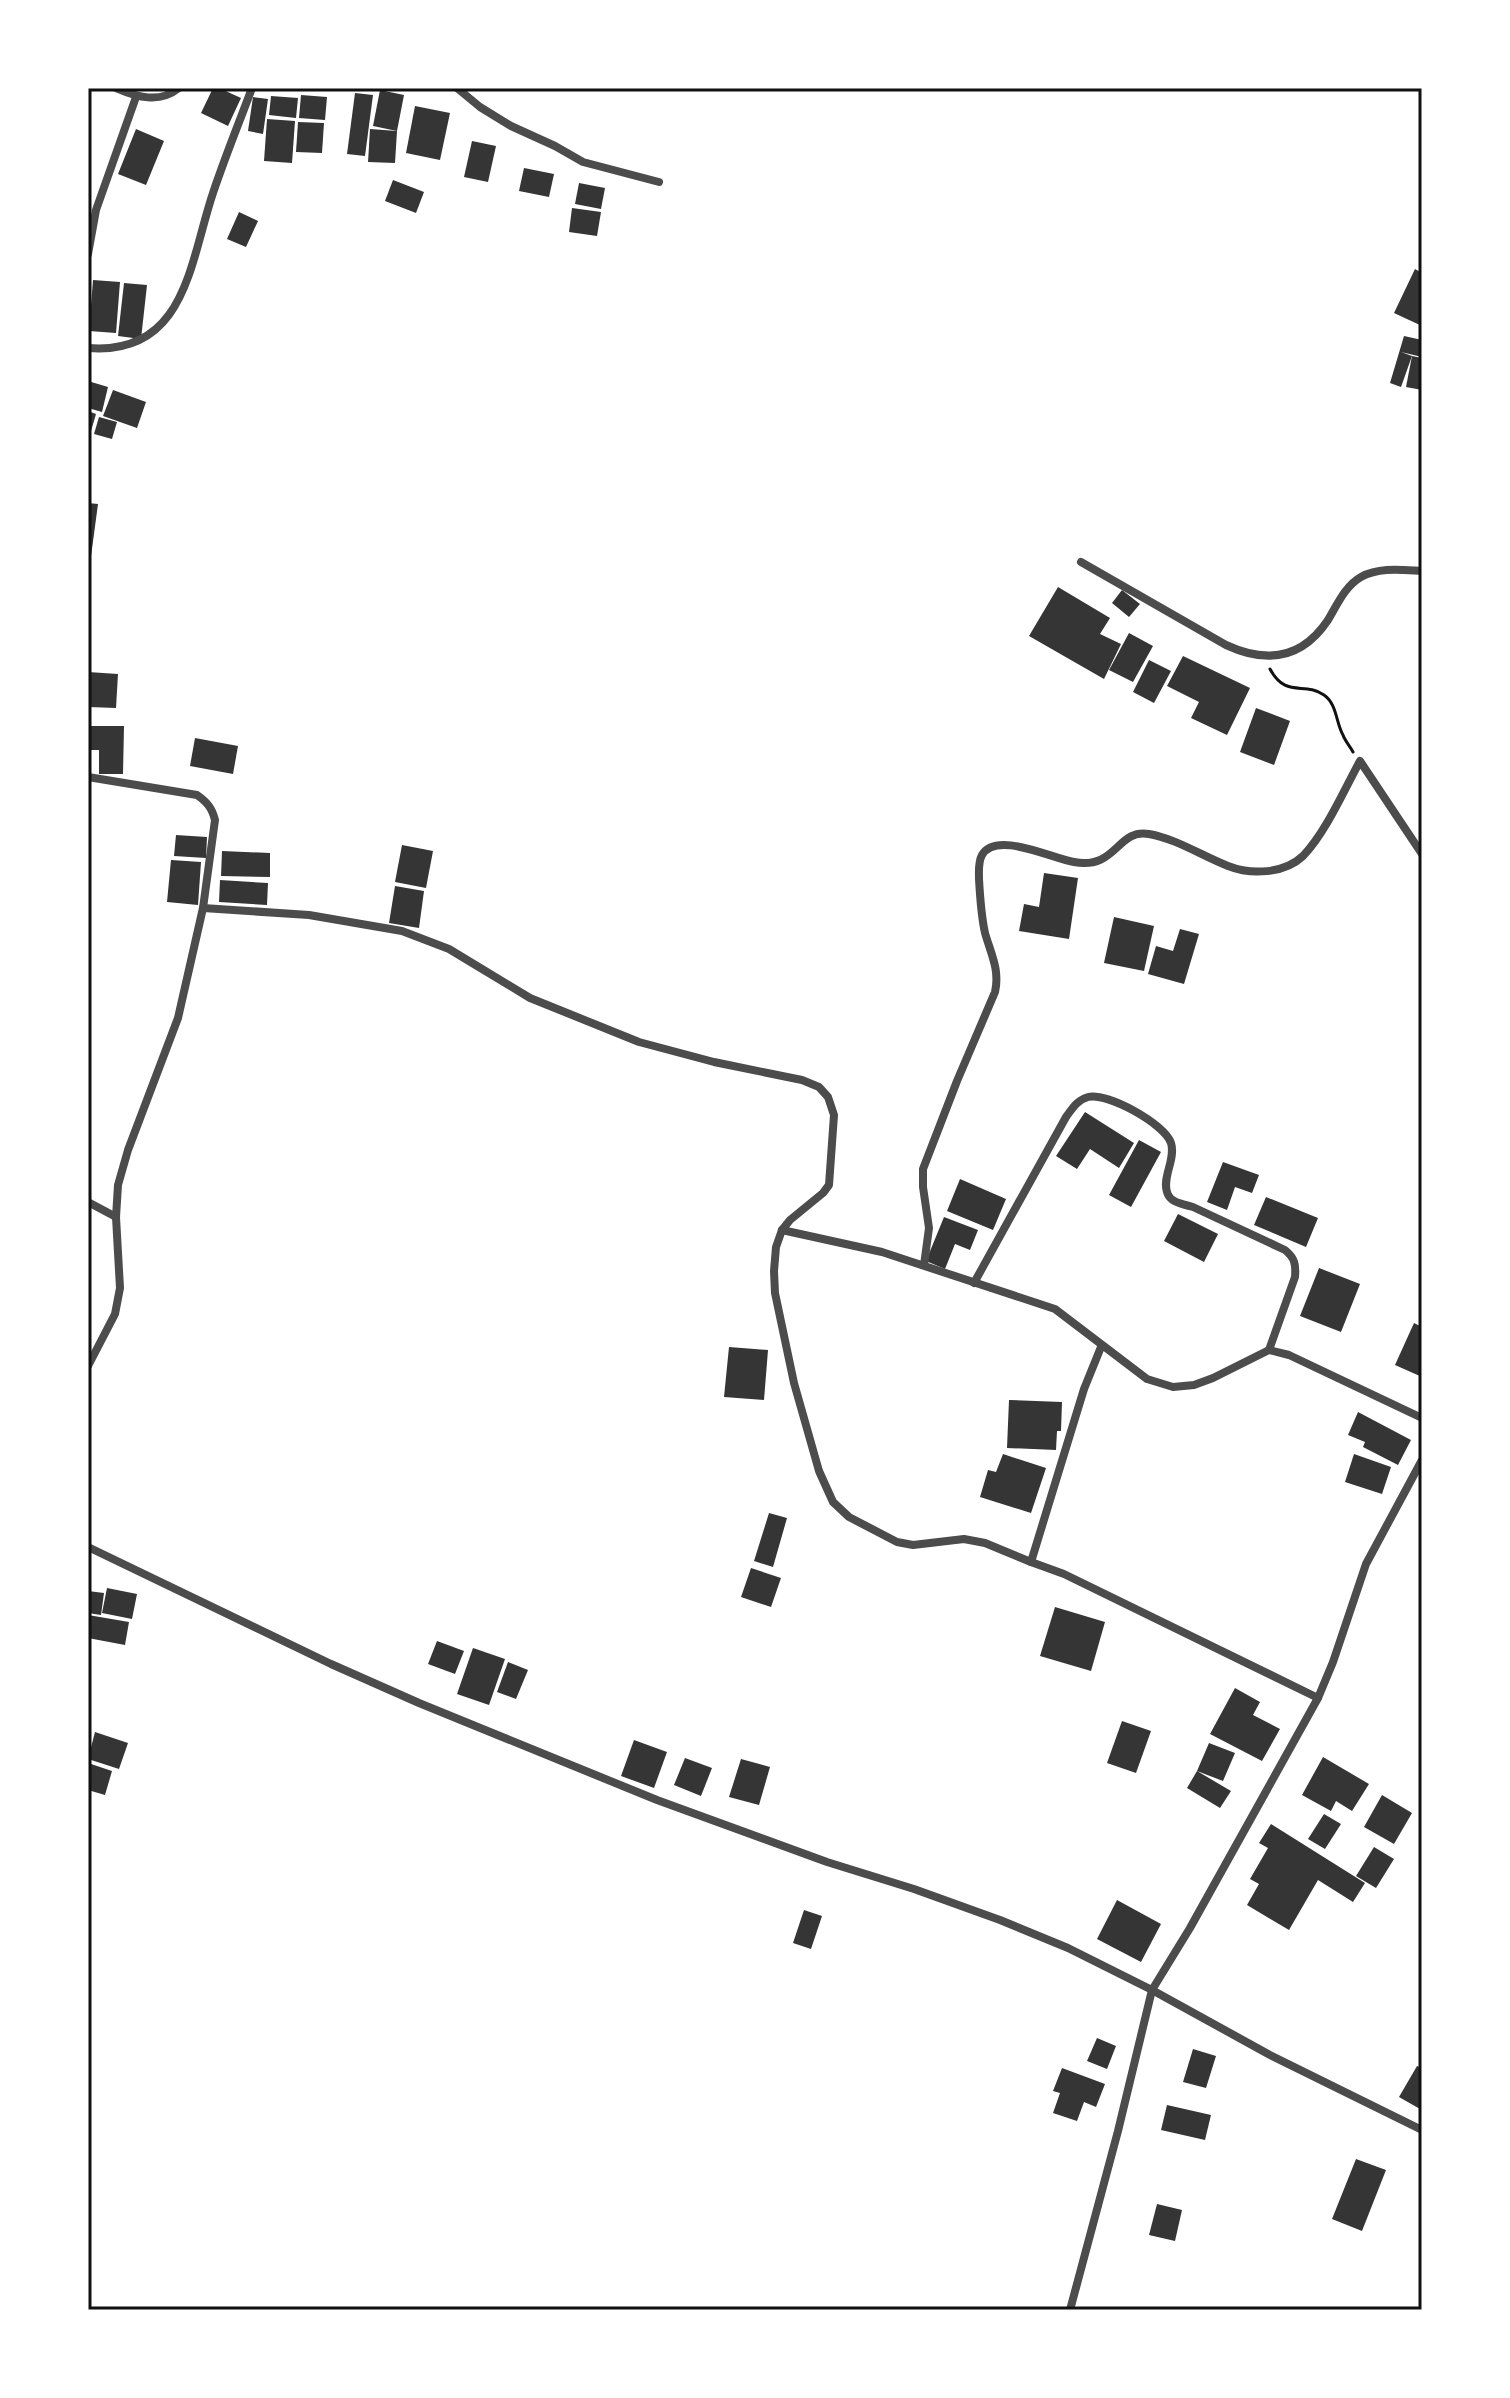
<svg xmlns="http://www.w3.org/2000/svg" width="1510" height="2398" font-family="'Golos Text',sans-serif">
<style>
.building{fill:#353535}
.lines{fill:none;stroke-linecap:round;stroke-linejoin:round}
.path{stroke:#111;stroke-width:3}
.minor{stroke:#4c4c4c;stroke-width:8}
.neatline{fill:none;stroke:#111;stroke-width:3}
</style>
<rect width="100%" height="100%" fill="#fff"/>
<!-- building -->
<g class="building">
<path d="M213,88H219L241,98L228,126L201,113Z"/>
<path d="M380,90L404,95L397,131L373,126Z"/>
<path d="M355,93L373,95L365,156L347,154Z"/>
<path d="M301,95L327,97L325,120L299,118Z"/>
<path d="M271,96L298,98L296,118L269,115Z"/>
<path d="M253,97L268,99L263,134L248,131Z"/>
<path d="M415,106L450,113L440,160L406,153Z"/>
<path d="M267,119L295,121L292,163L264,161Z"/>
<path d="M298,122L324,123L322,153L296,152Z"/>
<path d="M136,129L164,141L146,185L118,174Z"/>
<path d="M370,129L397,131L395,163L368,162Z"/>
<path d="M472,141L496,146L488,182L464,177Z"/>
<path d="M524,168L554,174L549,197L519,191Z"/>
<path d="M393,180L424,192L416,213L385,201Z"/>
<path d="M579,183L605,188L601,209L575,204Z"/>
<path d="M572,208L601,212L597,236L569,232Z"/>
<path d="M239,212L258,221L246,247L227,239Z"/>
<path d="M1415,269L1422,273V326L1394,313Z"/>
<path d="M93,280L120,282L116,333L89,331Z"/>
<path d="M124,283L147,285L141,339L118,336Z"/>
<path d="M1404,336L1422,340V357L1401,352L1412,356L1401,387L1390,383Z"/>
<path d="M1412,356L1422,358V390L1406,387Z"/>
<path d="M88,381L108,387L102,412L88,408Z"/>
<path d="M113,390L146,402L137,428L103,416Z"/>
<path d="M88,411L96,414L89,438H88Z"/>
<path d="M99,417L117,422L112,439L94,434Z"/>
<path d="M88,503L98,504L90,564H88Z"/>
<path d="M1058,587L1110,618L1100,634L1121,644L1104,679L1029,636Z"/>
<path d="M1122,590L1140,604L1129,617L1112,603Z"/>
<path d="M1129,633L1153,646L1133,682L1109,670Z"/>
<path d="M1183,656L1250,688L1227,735L1191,718L1199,702L1167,686Z"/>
<path d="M1149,660L1171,671L1154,703L1133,692Z"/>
<path d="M88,672L118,674L116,708L88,707Z"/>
<path d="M1256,708L1290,721L1274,765L1240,752Z"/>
<path d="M88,726H124L123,774H99V750H88Z"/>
<path d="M195,738L238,746L233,774L190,766Z"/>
<path d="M176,835L207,837L206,858L174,856Z"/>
<path d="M402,845L433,851L426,888L395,882Z"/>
<path d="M222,851L270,853V877L221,876Z"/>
<path d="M171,860L201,862L198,905L167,902Z"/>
<path d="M1044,873L1078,878L1069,939L1019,931L1024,904L1039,907Z"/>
<path d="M220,880L268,883L267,905L219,902Z"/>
<path d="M395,886L424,891L419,928L389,923Z"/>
<path d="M1114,917L1154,926L1144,971L1104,963Z"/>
<path d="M1180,929L1199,934L1184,984L1148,974L1156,946L1173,951Z"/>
<path d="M1085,1112L1134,1143L1119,1168L1090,1149L1077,1169L1056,1156Z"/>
<path d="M1139,1140L1161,1152L1131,1207L1109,1195Z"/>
<path d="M1223,1162L1259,1175L1252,1193L1235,1187L1227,1210L1207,1202Z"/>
<path d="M960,1179L1006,1199L993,1230L947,1211Z"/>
<path d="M1266,1197L1318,1218L1306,1247L1254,1225Z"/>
<path d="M1178,1214L1218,1234L1204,1262L1164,1241Z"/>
<path d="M944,1217L978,1230L970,1250L955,1244L945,1269L926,1261Z"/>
<path d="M1319,1268L1360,1284L1341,1332L1300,1316Z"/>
<path d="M1414,1323L1422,1327V1377L1395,1365Z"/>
<path d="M729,1347L768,1350L764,1400L724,1397Z"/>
<path d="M1009,1400L1062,1402L1061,1431H1057L1056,1450L1007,1448Z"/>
<path d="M1358,1412L1411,1440L1398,1465L1363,1447L1365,1442L1348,1435Z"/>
<path d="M1003,1454L1046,1468L1031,1513L980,1497L988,1470L996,1472Z"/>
<path d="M1354,1454L1391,1467L1382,1494L1345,1482Z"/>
<path d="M769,1513L787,1518L773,1567L754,1561Z"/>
<path d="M751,1568L781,1578L771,1607L741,1597Z"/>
<path d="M107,1588L137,1594L132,1619L102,1613Z"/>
<path d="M88,1591L104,1593L101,1615L88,1613Z"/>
<path d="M1055,1607L1105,1622L1091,1671L1040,1656Z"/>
<path d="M88,1615L129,1622L125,1645L88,1638Z"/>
<path d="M437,1641L464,1651L455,1674L428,1664Z"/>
<path d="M473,1648L505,1659L489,1705L457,1694Z"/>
<path d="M508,1662L528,1670L516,1699L497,1692Z"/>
<path d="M1235,1688L1260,1702L1253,1715L1280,1729L1262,1761L1210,1734Z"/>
<path d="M1122,1721L1151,1731L1136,1773L1107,1763Z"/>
<path d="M95,1732L128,1743L119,1769L88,1759Z"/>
<path d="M634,1740L667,1752L654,1788L621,1776Z"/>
<path d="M1209,1743L1235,1753L1223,1781L1197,1771L1231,1791L1220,1808L1187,1788L1197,1771Z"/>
<path d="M1323,1757L1369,1784L1352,1811L1336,1801L1331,1811L1302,1795Z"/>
<path d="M685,1758L712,1768L701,1796L674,1785Z"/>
<path d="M741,1759L770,1767L759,1805L729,1797Z"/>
<path d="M88,1763L112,1771L105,1795L88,1790Z"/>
<path d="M1382,1795L1412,1813L1394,1844L1364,1827Z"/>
<path d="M1324,1814L1341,1824L1325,1849L1308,1839Z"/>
<path d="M1271,1824L1365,1883L1353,1902L1318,1880L1289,1930L1247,1905L1259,1884L1250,1879L1268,1848L1259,1843Z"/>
<path d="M1374,1847L1394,1859L1376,1888L1356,1876Z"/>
<path d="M1117,1900L1161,1924L1141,1962L1097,1939Z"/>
<path d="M804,1910L822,1916L811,1949L793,1943Z"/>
<path d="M1097,2038L1116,2046L1107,2069L1087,2061Z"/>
<path d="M1193,2049L1216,2056L1206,2088L1183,2082Z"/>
<path d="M1417,2066L1422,2068V2105L1420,2109L1399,2097Z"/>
<path d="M1062,2068L1105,2084L1096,2107L1084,2102L1077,2121L1053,2113L1060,2093L1053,2091Z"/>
<path d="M1167,2105L1211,2115L1205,2140L1161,2130Z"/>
<path d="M1356,2159L1386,2170L1362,2231L1332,2219Z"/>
<path d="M1157,2204L1182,2210L1175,2241L1149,2235Z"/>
</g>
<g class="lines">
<!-- path -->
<path class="path" d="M1270,669C1286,699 1304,681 1324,695C1337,704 1336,723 1343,735C1345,741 1350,746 1353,752"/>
<!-- minor -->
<g class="minor">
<path d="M116,88C137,97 159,104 179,88"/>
<path d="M457,88L480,107L511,126L555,146L583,162L659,182"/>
<path d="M88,254L96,210L136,97"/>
<path d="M88,348C186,356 190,261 213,193C225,157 239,123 252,88"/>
<path d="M1081,562L1226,645C1267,664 1302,659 1328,620C1337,605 1345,586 1361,577C1379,567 1402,570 1422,571"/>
<path d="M88,777L197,795C207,802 212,808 215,820L203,908L178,1018L128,1150L118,1185L116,1217L120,1288L115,1314L88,1366"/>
<path d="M203,908L309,915L402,931L449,949L530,998L639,1042L714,1062L802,1080L819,1087L828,1097L834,1115L829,1185L823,1193L790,1220L782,1230L776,1247L774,1271L775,1293L794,1383L819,1471L833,1502L849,1517L897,1542L913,1545L964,1539L985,1543L1031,1562"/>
<path d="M88,1202L116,1217"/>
<path d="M782,1230L882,1252L1055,1309L1147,1379L1173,1387L1194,1385L1213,1378L1269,1350L1289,1355L1422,1418"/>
<path d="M924,1265L929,1228L923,1187V1169L957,1081L995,992C1000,970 991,954 985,933C981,915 980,897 979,879C979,871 978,862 982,855C996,830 1053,859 1074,862C1117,870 1117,828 1149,834C1177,839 1202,856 1228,866C1251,875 1284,874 1303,856C1326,832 1344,790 1360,761L1422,854"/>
<path d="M974,1283L1066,1117C1072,1109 1077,1100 1088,1097C1107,1092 1165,1124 1171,1143C1176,1159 1162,1177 1167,1192C1170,1203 1183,1204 1193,1207L1285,1250C1295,1258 1296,1265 1295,1277L1269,1350"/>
<path d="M1101,1347L1084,1389L1031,1562L1064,1574L1318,1698"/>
<path d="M1422,1460L1366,1564L1333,1662L1318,1698L1190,1928L1152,1990L1270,2055L1422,2130"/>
<path d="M88,1547L331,1664L419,1703L657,1800L827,1862L914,1889L1000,1920L1068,1948L1152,1990L1118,2131L1070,2310"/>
</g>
</g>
<!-- border -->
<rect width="1510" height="2398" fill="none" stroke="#ffffff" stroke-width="180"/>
<rect x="90" y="90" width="1330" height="2218" class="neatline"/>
</svg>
